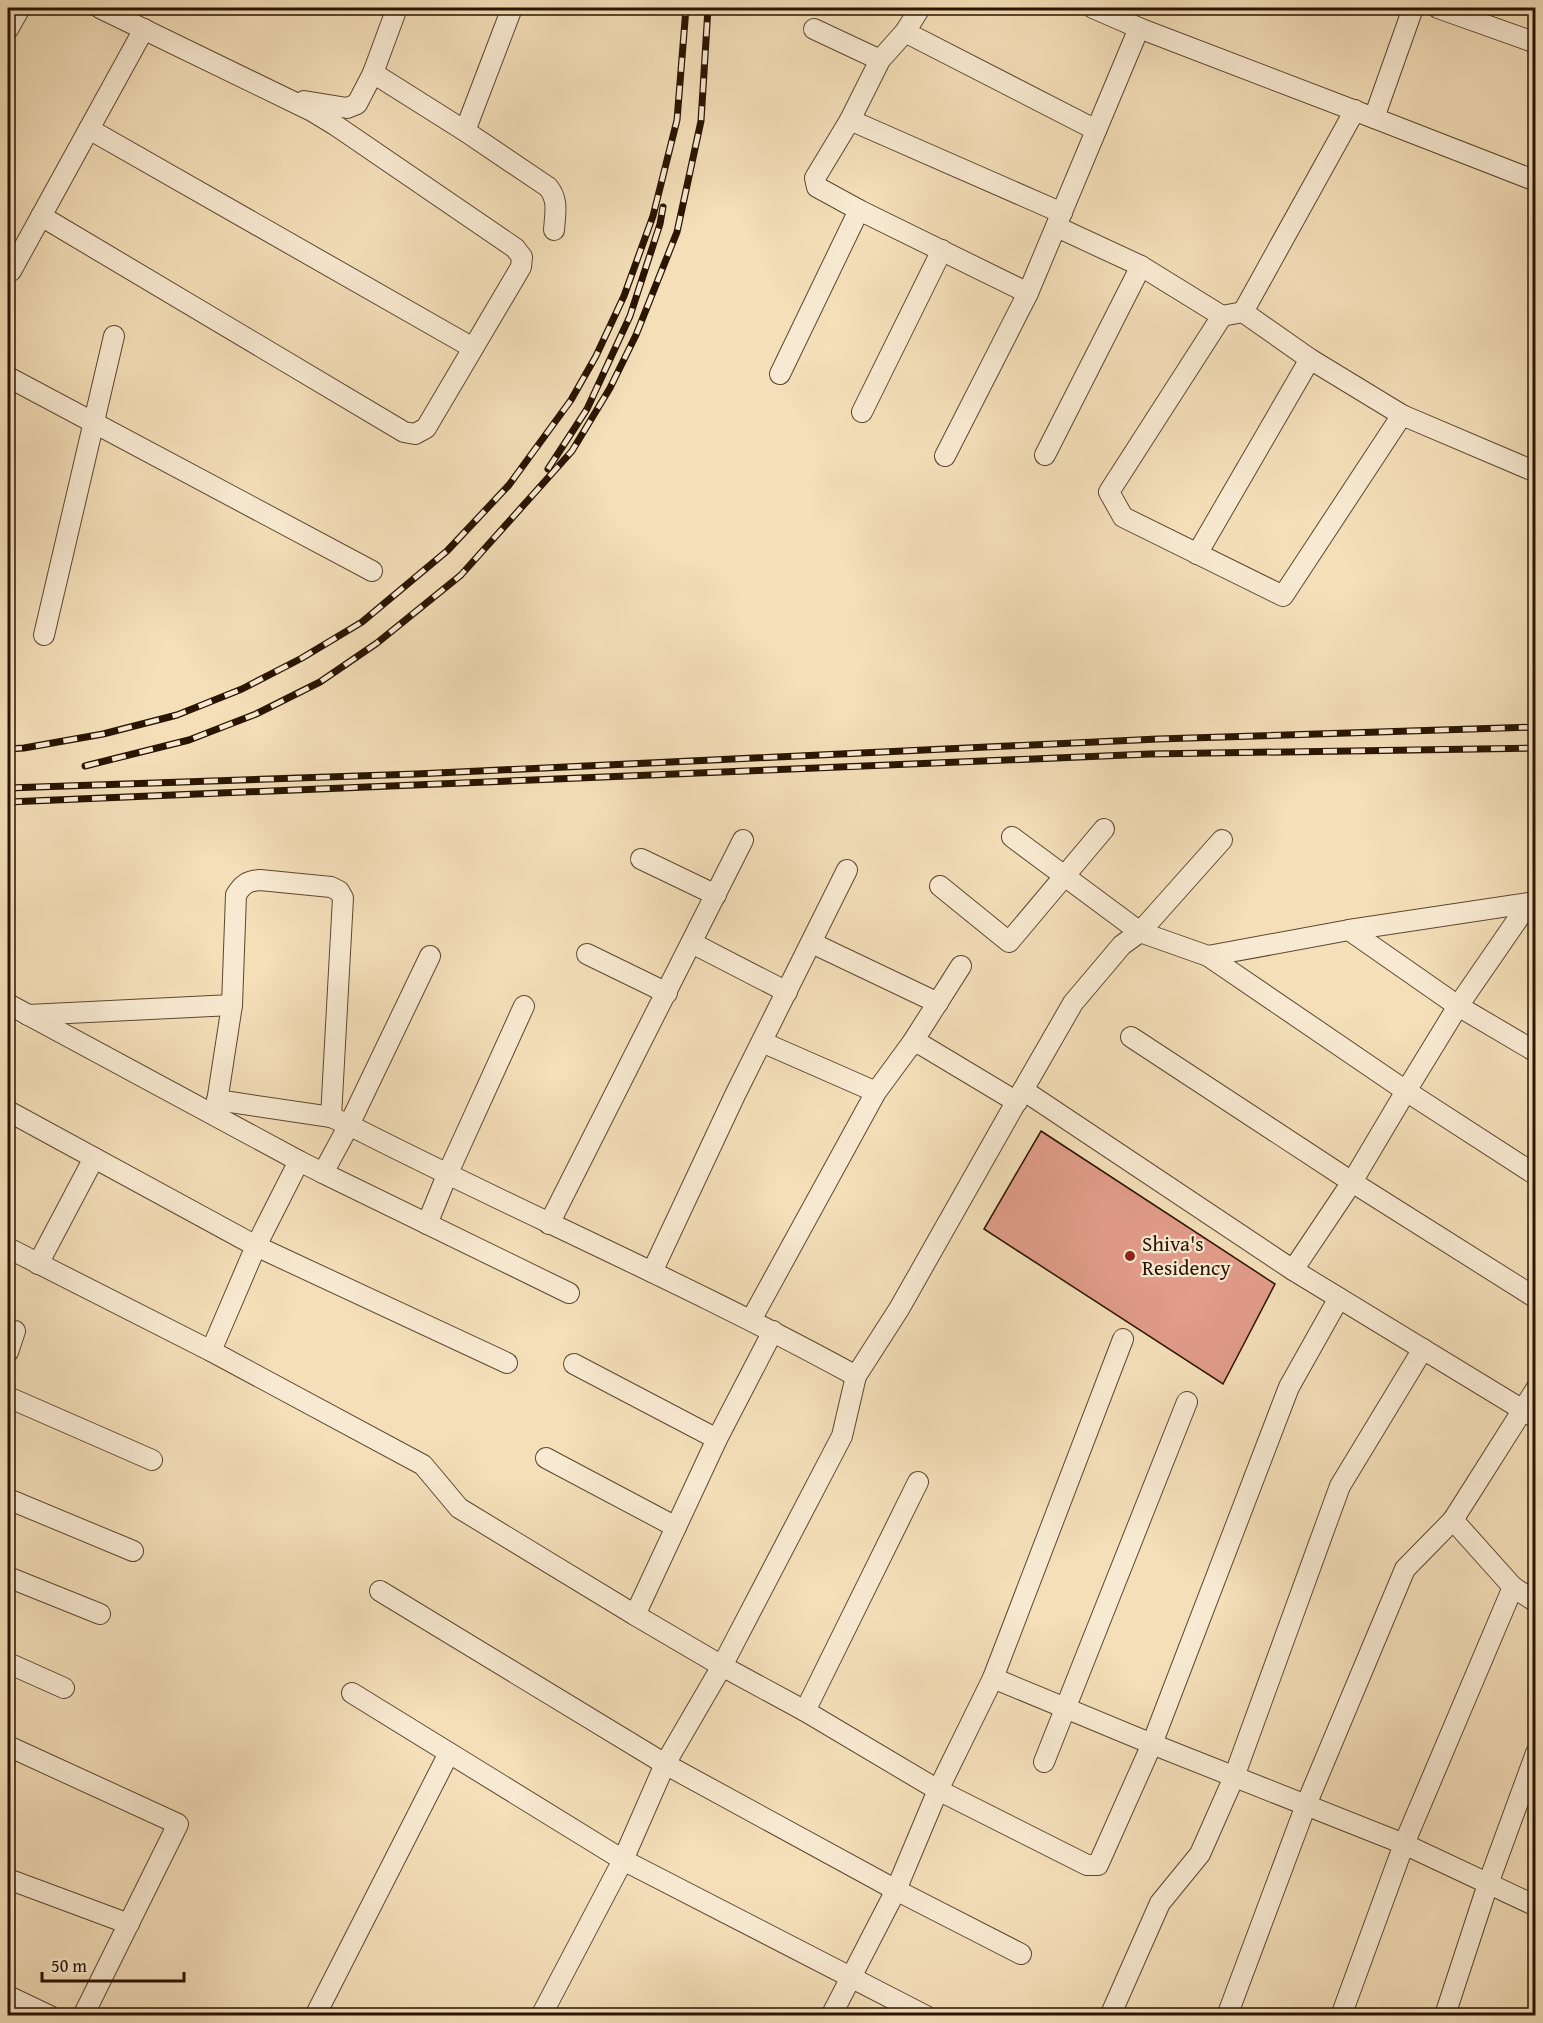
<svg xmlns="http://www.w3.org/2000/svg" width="1543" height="2023" font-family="'Gentium Book Plus',serif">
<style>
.building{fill:#e19c8a;stroke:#291401;stroke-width:1.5}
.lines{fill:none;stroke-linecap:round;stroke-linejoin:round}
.minor-casing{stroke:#5c472f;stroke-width:22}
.minor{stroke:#f8ead2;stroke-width:20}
.rail-casing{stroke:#291401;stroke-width:7}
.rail{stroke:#f8ead2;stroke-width:4.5;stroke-dasharray:14;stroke-linecap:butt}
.poi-dot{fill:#8f2418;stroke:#f8ead2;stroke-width:2}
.labels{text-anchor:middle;stroke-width:4.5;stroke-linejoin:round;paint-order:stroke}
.poi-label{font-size:21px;fill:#291401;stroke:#f8ead2;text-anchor:start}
</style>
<rect width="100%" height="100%" fill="#f4dfb9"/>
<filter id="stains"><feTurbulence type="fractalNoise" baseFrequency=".00333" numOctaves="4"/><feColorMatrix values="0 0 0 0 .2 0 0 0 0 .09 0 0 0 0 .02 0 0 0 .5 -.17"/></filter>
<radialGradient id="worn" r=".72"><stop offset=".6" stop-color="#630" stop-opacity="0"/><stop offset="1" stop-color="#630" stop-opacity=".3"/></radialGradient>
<!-- building -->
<path class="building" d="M1041,1131L1275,1284L1223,1384L984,1229Z"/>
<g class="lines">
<defs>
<g id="minor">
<path d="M920,8L905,32L880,60L850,120L815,178L817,187L859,210L1028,293"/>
<path d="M1093,8L1139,28"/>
<path d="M1438,8L1536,43"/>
<path d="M8,29L20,8"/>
<path d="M814,29L880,60"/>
<path d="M905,32L1096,130"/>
<path d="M373,73L465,131L548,187C559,200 555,214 554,230"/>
<path d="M304,101L347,108L357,104L373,73L397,8"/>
<path d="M1355,110L1243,312L1222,316L1109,492L1123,517L1283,596L1402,415L1536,472"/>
<path d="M1374,118L1536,181"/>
<path d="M850,120L1062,213"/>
<path d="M89,129L473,348"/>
<path d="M465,131L512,8"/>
<path d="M41,216L404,432L415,434L426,428L521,267L522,257L515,248L335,125L312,111L100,8"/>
<path d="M1057,227L1141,266L1222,316"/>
<path d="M11,271L144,29"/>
<path d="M1243,312L1310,359L1402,415"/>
<path d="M780,374L859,210"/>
<path d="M8,377L372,571"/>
<path d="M862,412L942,250"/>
<path d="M1045,455L1141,266"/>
<path d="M945,456L1028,293L1139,28L1374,118L1413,8"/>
<path d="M1197,554L1310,359"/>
<path d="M44,635L114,336"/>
<path d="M1012,837L1140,932L1222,840"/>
<path d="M641,859L716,895"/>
<path d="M940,886L1009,942L1104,829"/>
<path d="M1529,903L1458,1006L1406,1091L1536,1175"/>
<path d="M1349,930L1458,1006L1536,1052"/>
<path d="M692,943L787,992"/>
<path d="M812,943L938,1003"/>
<path d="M587,954L667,993"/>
<path d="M8,1004L299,1161"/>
<path d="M28,1015L232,1005"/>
<path d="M1131,1037L1352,1182L1536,1298"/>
<path d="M762,1042L876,1092"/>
<path d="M912,1043L961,966"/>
<path d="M1023,1090L1073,1003L1122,945L1140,932L1208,956"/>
<path d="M217,1100L331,1117"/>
<path d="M8,1111L256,1246L507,1363"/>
<path d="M215,1115L232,1005L236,895C242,885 247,881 260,880L331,887L339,891L343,898L331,1117L349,1125L430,956"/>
<path d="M323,1173L569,1293"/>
<path d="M427,1224L447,1175L524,1006"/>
<path d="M549,1224L743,840"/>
<path d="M8,1248L211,1351L256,1246L299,1161L323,1173L349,1125C517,1211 690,1285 856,1376"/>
<path d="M38,1264L94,1158"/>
<path d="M1293,1270L1536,1418"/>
<path d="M652,1272L735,1095L847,870"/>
<path d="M751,1320L876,1092L912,1043L922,1045L1017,1102"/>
<path d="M211,1351L423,1465L459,1508L635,1615L717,1439L773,1331"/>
<path d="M8,1352L15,1331"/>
<path d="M574,1364L717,1439"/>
<path d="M1536,1389L1453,1520L1513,1587L1404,1844L1536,1906"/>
<path d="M8,1397L152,1460"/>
<path d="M546,1458L676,1527"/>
<path d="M8,1499L133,1551"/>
<path d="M8,1577L100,1614"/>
<path d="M1513,1587L1536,1602"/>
<path d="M635,1615L722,1666L805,1711L938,1790L1087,1865H1098L1152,1744L1289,1387L1339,1298"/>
<path d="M8,1663L64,1688"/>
<path d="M993,1678L1123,1339"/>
<path d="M352,1693L623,1860L665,1764L380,1591"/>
<path d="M805,1711L918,1482"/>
<path d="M8,1746L178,1824L83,2016"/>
<path d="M1044,1762L1187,1402"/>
<path d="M8,1879L129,1924"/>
<path d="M8,1996L50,2016"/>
<path d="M1446,2012L1488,1884L1536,1753"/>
<path d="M315,2016L449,1753"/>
<path d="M541,2016L623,1860L926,2016"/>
<path d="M831,2016L896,1890L1021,1954"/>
<path d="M1110,2016L1160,1903L1200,1854L1234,1777L1340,1486L1423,1349"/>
<path d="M1227,2016L1306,1805L1405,1569L1453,1520"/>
<path d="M1341,2016L1404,1844L1152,1744L993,1678L938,1790L896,1890L665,1764L722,1666L842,1436L856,1376L899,1309L1023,1090L1293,1270L1352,1182L1406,1091L1208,956L1349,930L1529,903"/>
</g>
</defs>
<!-- minor casing -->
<use href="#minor" class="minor-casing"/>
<!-- minor -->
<use href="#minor" class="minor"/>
<defs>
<g id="rail">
<path d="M548,469L587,409L630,316L660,224L663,207"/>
<path d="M8,749L24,748L103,734L177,715L242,689L302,658L362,622L447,551L509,485L571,400L596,356L624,296L653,216L677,120L686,8"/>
<path d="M85,766L189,740L256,714L320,682L377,643L461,575L572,451L610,388L636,335L677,232L701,121L708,8"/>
<path d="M8,788L416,774L1158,739L1536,727"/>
<path d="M8,802L1150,754L1536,748"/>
</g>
</defs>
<!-- rail casing -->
<use href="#rail" class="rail-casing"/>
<!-- rail -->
<use href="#rail" class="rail"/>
</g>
<!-- markers -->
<circle class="poi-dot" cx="1130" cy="1256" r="6"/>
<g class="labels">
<!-- poi labels -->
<g class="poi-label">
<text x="1142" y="1251">Shiva's<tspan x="1142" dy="24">Residency</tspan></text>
</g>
</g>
<!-- margin -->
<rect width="1543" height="2023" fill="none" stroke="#f4dfb9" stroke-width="30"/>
<rect x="9" y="9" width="1525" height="2005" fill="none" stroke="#291401" stroke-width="3"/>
<rect x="15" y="15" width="1513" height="1993" fill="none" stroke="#291401" stroke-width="1.5"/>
<!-- scale -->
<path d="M42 1972v9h142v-9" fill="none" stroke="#291401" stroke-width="3"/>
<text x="51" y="1972" font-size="18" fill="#291401" stroke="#f8ead2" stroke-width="4.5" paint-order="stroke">50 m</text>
<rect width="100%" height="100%" filter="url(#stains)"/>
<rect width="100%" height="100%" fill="url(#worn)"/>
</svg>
